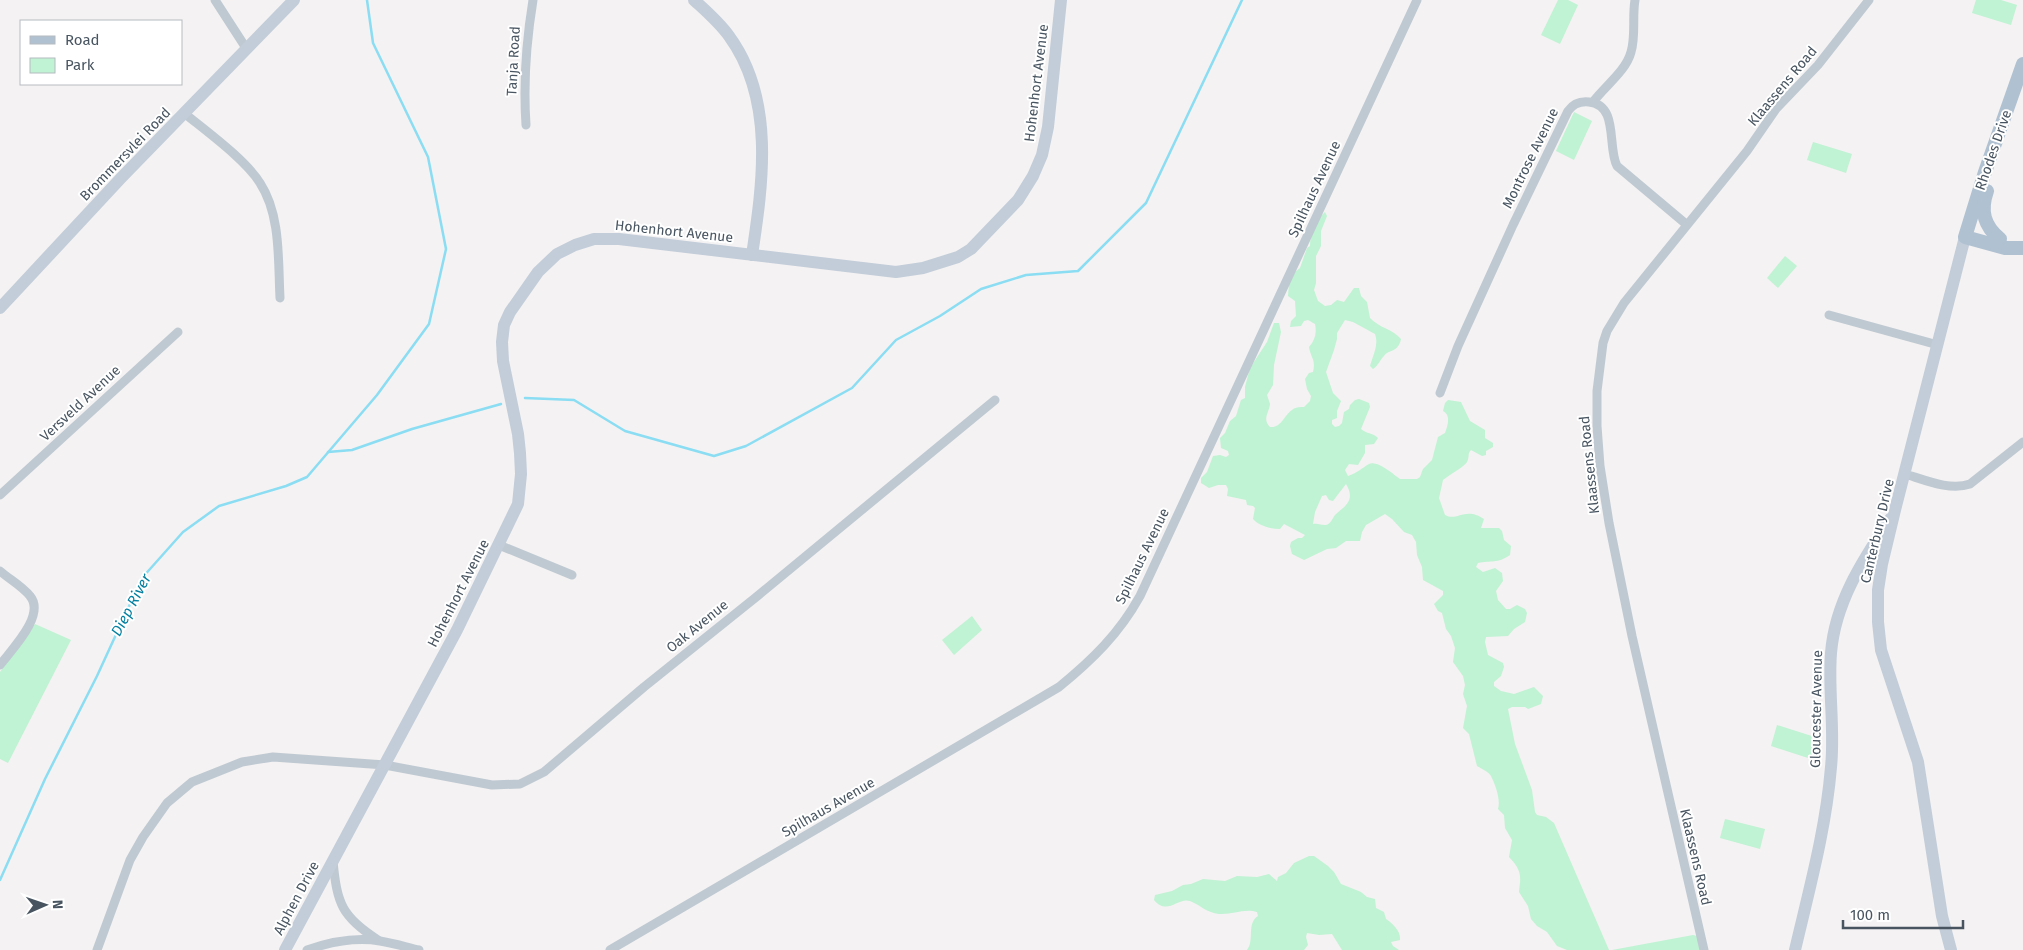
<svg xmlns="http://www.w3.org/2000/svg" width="2023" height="950" font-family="'Fira Sans',sans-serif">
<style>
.green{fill:#bff3d3;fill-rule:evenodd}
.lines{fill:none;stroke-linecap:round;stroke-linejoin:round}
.stream{stroke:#8addf2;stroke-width:2.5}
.street{stroke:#bfc9d2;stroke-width:9}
.secondary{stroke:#c2cdd9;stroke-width:12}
.primary{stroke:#b0c1d2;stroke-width:14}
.labels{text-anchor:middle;stroke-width:4;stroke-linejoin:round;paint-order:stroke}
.street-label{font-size:14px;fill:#485561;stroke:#fff}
.water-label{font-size:15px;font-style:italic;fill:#0580a0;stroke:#fff}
</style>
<rect width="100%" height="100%" fill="#f4f2f2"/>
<!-- green -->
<g class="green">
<path d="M1558,0H1568L1578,5L1560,44L1541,35Z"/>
<path d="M1976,0H2001L2017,5L2011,25L1972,13Z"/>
<path d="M1574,112L1592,121L1574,160L1556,151Z"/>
<path d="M1813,142L1852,154L1846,173L1807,160Z"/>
<path d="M1325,212L1327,216L1321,231V246L1316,256V283L1314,290L1318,301L1325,306L1331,305L1337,300L1344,302L1354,288H1359L1361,296L1367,302L1370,318C1379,328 1393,329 1401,339C1398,353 1389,349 1384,356C1380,360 1378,366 1373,369L1370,366C1373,355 1379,345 1375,334L1353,322L1345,320L1337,333V339L1334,350L1326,372L1333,393L1341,401L1337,411V418L1332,420V424L1335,427L1339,426L1342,423L1344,412L1349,409L1350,405L1355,400L1359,399L1369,403L1370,407L1361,429C1366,434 1374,433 1378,438L1374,444L1365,445V453L1358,465L1349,464L1345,470L1348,476C1357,473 1362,468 1369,464C1377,460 1393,474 1400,479H1417L1420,477L1423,469L1432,460L1438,437L1445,433C1448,425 1451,415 1443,411L1445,403L1448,400L1461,402L1470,421L1485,430V438L1493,443V447L1486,451V455L1482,456L1471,450C1467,454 1470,456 1467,462C1465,466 1448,476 1443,480L1439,498L1445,515C1457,522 1465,506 1484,519L1481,528H1499L1502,531L1504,540L1511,546L1510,555C1497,564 1491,560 1478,563L1476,567L1483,572L1495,568L1502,573L1503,581L1496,591L1498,600L1506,609H1510L1517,605L1525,609L1527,613L1525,622L1514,629L1508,636L1486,637L1485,642L1488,655L1503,663L1504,667L1501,676L1494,682V686L1501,691L1514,694L1534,687L1543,696L1541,704L1528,709L1525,707H1512L1508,709L1515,744L1532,790L1535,812L1537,815L1546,817L1554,823L1609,950H1567L1557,946L1547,932L1537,926L1531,919L1528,906L1519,892C1521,875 1522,871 1509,857L1512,840L1505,828L1504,815L1498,809C1501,799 1495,784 1491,776C1489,772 1480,768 1477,766L1469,734L1463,728L1467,706L1463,694L1465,685L1463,676L1453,662L1455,648L1451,636L1446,629L1442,613L1438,611L1434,604L1443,595V591L1423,580L1422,567L1417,555L1416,542L1412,535L1404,532L1392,519L1385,514L1366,525L1362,532L1360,541H1346L1336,548L1327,549L1304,560L1292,554L1290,546L1291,542L1298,538H1302L1305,535L1284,524L1280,529C1271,529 1259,526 1253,519L1255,508L1253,506L1247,505L1246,500L1227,496L1228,489L1226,485H1218L1209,488L1201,483V478L1207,472L1213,456L1220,455L1226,457L1229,455L1228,451L1221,448L1220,438L1225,433L1230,421L1236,416L1241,400L1245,398V387L1250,368L1267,342L1274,323H1279L1281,332L1274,365L1273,385L1267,395L1270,404C1269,413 1262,419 1270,427C1286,428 1284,405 1304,407L1310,401L1311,396L1307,389L1305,379L1309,373L1313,372C1316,359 1311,359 1309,347C1315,340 1317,333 1315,324L1308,320L1304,321L1301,326L1290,327L1291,321L1296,316L1295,301L1288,296L1289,284L1295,272L1300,268L1307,248L1310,246C1310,234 1316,220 1325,212ZM1346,484C1356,500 1345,506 1336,514C1332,518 1331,525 1325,525C1320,525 1318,523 1313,524L1315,512L1322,496L1326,495L1329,500L1333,501Z"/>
<path d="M1785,256L1797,266L1778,288L1767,278Z"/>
<path d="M972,616L982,630L954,655L942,640Z"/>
<path d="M35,624L71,640L8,763L0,759V672Z"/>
<path d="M1777,725L1818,738L1811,759L1771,746Z"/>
<path d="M1725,819L1765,829L1760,849L1720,838Z"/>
<path d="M1309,856H1314L1328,866L1334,872L1341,884L1361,892L1367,897L1375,899L1376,908L1384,912L1386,919C1393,924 1401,931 1400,940L1391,942L1393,946L1399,950H1342L1332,934L1319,935L1307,933L1306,937L1308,945L1304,950H1247C1255,940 1246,924 1258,916L1257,912C1244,908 1232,915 1219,914C1207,913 1200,905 1190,901C1178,897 1167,916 1154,900L1155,895L1172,891L1183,885L1191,884L1203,879L1225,881L1237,876L1257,877L1269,874L1277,881L1278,877L1286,873L1294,863Z"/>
<path d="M1693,935L1697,936L1701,950H1612Z"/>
</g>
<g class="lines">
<!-- stream -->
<g class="stream">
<path d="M525,398L574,400L625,431L714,456L746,446L852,388L896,340L940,316L981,289L1026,275L1078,271L1146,203L1242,0"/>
<path d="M328,452L352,450L412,429L501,404"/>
<path d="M0,880L45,779L97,676L142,578L183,532L219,506L286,486L307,477L377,395L429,324L446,249L428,157L373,43L367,0"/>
</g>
<!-- street -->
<g class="street">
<path d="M215,0L246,48"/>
<path d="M1593,102C1605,86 1626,71 1631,52C1636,36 1632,17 1635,0"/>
<path d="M184,113C206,131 246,160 260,183C281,215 278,261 280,298"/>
<path d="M526,125C523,81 526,43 533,0"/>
<path d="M1829,315L1938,345"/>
<path d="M1440,393L1458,346L1513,225L1568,111C1573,104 1580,101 1589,102C1619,105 1607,147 1617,166L1686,224"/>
<path d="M1905,474C1925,480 1950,491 1970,484L2023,442"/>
<path d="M0,495L178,332"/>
<path d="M499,545L572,575"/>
<path d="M0,571C9,579 22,586 30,596C46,615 12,649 0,665"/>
<path d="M333,861C337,904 342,917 378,940"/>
<path d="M97,950L130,860L143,837L167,803L192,782L242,762L273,757L385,765L492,785L520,784L544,772L644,687L755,598L995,400"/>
<path d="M307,950C330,942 356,937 380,941C393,943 406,947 419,950"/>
<path d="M610,950L1059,687C1092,660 1119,634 1140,596L1417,0"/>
<path d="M1704,950L1632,636L1609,523L1600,466L1597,426V391L1603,343L1607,331L1624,303L1747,151L1776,109L1818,65L1869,0"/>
</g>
<!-- secondary -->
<g class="secondary">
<path d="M694,0C706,11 719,22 729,36C775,99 763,182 752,255"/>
<path d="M0,308L121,178L294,0"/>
<path d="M285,950L457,630L518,504L521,474L520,453L518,434L503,361L502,342L504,325L510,312L538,272L557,254L575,245L594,239H619L896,272L923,268L958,257L971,249L1018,200L1033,176L1042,155L1048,127L1061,0"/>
<path d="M1795,950C1809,890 1826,829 1831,767C1835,729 1828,691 1831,653C1835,602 1863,560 1890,519"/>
<path d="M1951,950L1942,916L1918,762L1881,650L1878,622V590L1882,564L1895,510L1965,237"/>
</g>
<!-- primary -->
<g class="primary">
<path d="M2023,64L1985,172L1965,237L2005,248H2023"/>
<path d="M1987,191C1980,211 1984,226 2000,239"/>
</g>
</g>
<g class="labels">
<!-- street labels -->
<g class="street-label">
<text transform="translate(513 61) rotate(-87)" y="5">Tanja Road</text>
<text transform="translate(1036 83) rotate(-83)" y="5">Hohenhort Avenue</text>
<text transform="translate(1782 86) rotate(-50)" y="5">Klaassens Road</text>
<text transform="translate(1993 150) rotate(-71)" y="5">Rhodes Drive</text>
<text transform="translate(125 154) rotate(-46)" y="5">Brommersvlei Road</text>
<text transform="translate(1530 158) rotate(-64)" y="5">Montrose Avenue</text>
<text transform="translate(1314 189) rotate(-65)" y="5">Spilhaus Avenue</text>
<text transform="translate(674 231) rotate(6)" y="5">Hohenhort Avenue</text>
<text transform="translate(80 403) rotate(-43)" y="5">Versveld Avenue</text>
<text transform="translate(1589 465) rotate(-96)" y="5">Klaassens Road</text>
<text transform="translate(1877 531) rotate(-77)" y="5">Canterbury Drive</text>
<text transform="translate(1142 556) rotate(-64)" y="5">Spilhaus Avenue</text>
<text transform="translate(458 593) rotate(-63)" y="5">Hohenhort Avenue</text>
<text transform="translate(697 626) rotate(-39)" y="5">Oak Avenue</text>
<text transform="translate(1816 709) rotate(-89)" y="5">Gloucester Avenue</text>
<text transform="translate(828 807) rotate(-30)" y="5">Spilhaus Avenue</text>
<text transform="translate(1696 857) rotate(77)" y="5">Klaassens Road</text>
<text transform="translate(296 898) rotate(-62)" y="5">Alphen Drive</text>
</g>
<!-- water labels -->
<g class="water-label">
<text transform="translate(131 605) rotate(-62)" y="5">Diep River</text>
</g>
</g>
<!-- legend -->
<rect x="20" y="20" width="162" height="65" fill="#ffffff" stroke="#b6bbc0"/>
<rect x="30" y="36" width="25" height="8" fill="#b0c1d2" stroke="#b6bbc0"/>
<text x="65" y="45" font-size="15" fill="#485561">Road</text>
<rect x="30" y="58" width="25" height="15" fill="#bff3d3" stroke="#b6bbc0"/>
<text x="65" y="70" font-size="15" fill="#485561">Park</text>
<!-- north arrow -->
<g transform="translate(45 905) rotate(88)" stroke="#ffffff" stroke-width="4" paint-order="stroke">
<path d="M0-4L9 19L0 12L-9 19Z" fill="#485561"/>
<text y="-8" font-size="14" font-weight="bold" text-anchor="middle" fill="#485561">N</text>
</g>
<!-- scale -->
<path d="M1843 920v8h120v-8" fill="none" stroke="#485561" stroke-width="2.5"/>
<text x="1850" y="920" font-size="15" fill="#485561" stroke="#ffffff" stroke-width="4" paint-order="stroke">100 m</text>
</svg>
